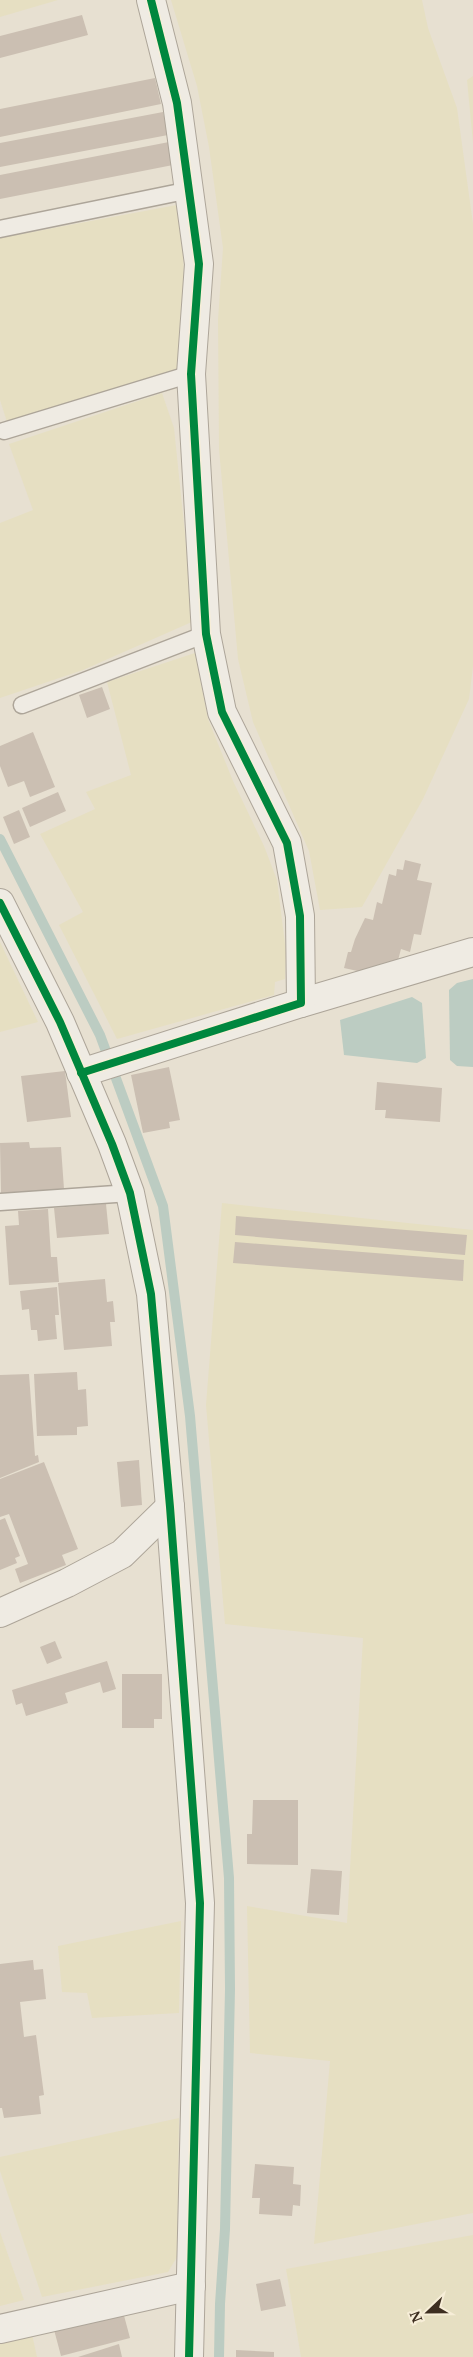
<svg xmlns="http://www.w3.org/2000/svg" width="473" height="2357" font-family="'Noto Serif',serif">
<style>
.farmland{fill:#e6dfc2}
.water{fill:#bcccc2}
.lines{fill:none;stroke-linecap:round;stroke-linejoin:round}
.stream{stroke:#bcccc2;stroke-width:10}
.building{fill:#cbbfb2}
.service-casing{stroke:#ada599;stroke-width:19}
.minor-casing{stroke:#ada599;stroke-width:30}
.tertiary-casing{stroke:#ada599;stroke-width:30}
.service{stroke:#efebe3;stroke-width:16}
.minor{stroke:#efebe3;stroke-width:28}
.tertiary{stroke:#efebe3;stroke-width:28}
.cycleway-casing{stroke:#f7eed8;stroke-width:11}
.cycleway{stroke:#00873e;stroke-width:8}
</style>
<rect width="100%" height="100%" fill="#e7e0d1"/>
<!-- farmland -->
<g class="farmland">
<path d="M0,0H58L0,17Z"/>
<path d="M171,0H422L428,28L457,108L473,224V666L469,699L423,799L362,907L320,910L309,851L253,722L238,659L219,449L218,320L223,248L209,147L197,86Z"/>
<path d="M473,76V143L467,80Z"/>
<path d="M182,204L184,288L177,370L7,422L0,400V238Z"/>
<path d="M162,393L174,428L194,621L83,670L0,698V523L33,510L9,444Z"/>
<path d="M195,653L208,719L233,781L264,846L277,880L286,952L285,979L275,982L274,995L117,1039L59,925L83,912L40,834L95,809L86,792L131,775L107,682Z"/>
<path d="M0,942L38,1022L0,1032Z"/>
<path d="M222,1203L473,1230V2213L314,2244L330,2061L250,2053L247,1906L347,1923L363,1638L225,1624L206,1405Z"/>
<path d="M181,1921L179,2013L92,2018L87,1993L62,1992L58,1946Z"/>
<path d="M179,2118L177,2257L168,2272L42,2297L0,2171V2157Z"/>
<path d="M0,2232L24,2300L0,2306Z"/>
<path d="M473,2235V2357H301L286,2269Z"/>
<path d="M32,2334L37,2357H0V2342Z"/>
</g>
<!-- water -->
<g class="water">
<path d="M473,979V1067L457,1066L450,1060L449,990L457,983Z"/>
<path d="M412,997L422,1003L426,1058L417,1063L344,1055L340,1020Z"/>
</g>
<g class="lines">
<!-- stream -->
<path class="stream" d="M0,839L100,1035L163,1206L190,1416L229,1878L230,1989L225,2229L220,2304L219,2357"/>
</g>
<!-- building -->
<g class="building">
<path d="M82,15L88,35L0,58V36Z"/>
<path d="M155,78L161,104L0,137V109Z"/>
<path d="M163,112L168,135L0,167V143Z"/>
<path d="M169,142L173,165L0,199V175Z"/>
<path d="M102,687L110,709L87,718L79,695Z"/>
<path d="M33,732L55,787L30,797L24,781L8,787L0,766V746Z"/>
<path d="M58,792L66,811L30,827L22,808Z"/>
<path d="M19,810L30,837L14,844L3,817Z"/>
<path d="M405,860L421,864L417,880L432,883L421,935L414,934L410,952L401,949L397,964L371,974L344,968L348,952H351L355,939L365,918L373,920L377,902L382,904L389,874L396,876L397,869L403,870Z"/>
<path d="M169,1067L180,1120L169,1122L170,1128L143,1133L131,1075Z"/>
<path d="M65,1071L71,1117L27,1122L21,1076Z"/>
<path d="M377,1082L442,1088L440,1122L385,1118L386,1110H375Z"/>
<path d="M29,1142L30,1148L61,1147L64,1189L1,1193L0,1143Z"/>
<path d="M106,1204L109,1234L57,1238L54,1208Z"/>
<path d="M48,1209L51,1257H57L59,1282L9,1285L5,1226L19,1225L18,1211Z"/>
<path d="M236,1216L467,1235L465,1255L235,1235Z"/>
<path d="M235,1242L464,1260L463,1281L233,1263Z"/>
<path d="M105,1279L107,1302L113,1301L115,1322H110L112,1346L64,1350L58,1283Z"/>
<path d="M57,1287L59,1315H55L57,1339L38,1341L37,1330H31L29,1309L22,1310L20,1291Z"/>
<path d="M77,1372L78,1390L86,1389L88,1426L77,1427V1435L37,1436L34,1374Z"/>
<path d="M29,1374L35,1456L38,1455L39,1462L0,1478V1375Z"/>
<path d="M139,1460L142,1505L121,1507L117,1462Z"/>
<path d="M44,1462L78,1549L62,1555L66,1565L20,1583L15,1569L28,1564L9,1514L0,1517V1479Z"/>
<path d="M5,1518L20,1556L15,1558L17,1563L0,1570V1520Z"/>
<path d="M55,1641L62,1658L47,1664L40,1647Z"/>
<path d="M107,1661L116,1689L103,1693L100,1682L65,1693L68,1703L26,1716L22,1703L16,1705L12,1690Z"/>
<path d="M122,1674H162V1719H154V1728H122Z"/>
<path d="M253,1800H298V1865L247,1864V1834H252Z"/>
<path d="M311,1869L342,1871L339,1915L307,1913Z"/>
<path d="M33,1960L34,1970L43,1969L46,1999L20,2002L24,2037L36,2035L44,2095L39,2096L41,2114L4,2118L2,2108H0V1964Z"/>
<path d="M255,2164L294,2167L293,2184L301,2185L300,2206L293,2205L292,2216L259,2214L260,2198H252Z"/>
<path d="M280,2279L286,2306L261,2311L256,2284Z"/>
<path d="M122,2308L130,2338L61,2356L53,2326Z"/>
<path d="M119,2344L122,2357H78Z"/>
<path d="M236,2350L274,2352V2357H236Z"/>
</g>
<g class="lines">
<defs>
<g id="service">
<path d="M0,229L190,190"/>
<path d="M4,431L191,374"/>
<path d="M22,705L206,634"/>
<path d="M0,1202L130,1193"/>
</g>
<g id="minor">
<path d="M301,1003L473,952"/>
<path d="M81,1073L301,1003L300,916L287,843L222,712L206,634L191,374L199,264L177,103L151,0"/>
<path d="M170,1507L200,1903L189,2357"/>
<path d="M0,1613L67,1583L122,1554L170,1507"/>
<path d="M0,2329L191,2286"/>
</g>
<path id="tertiary" d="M0,903L60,1022L112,1144L130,1193L151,1294L170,1507"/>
</defs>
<!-- service casing -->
<use href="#service" class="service-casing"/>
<!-- minor casing -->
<use href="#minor" class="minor-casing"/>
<!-- tertiary casing -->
<use href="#tertiary" class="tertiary-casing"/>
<!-- service -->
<use href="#service" class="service"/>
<!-- minor -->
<use href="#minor" class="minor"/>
<!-- tertiary -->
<use href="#tertiary" class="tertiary"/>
<defs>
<g id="cycleway">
<path d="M0,903L60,1022L112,1144L130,1193L151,1294L170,1507L200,1903L189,2357"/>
<path d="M81,1073L301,1003L300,916L287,843L222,712L206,634L191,374L199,264L177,103L151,0"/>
</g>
</defs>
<!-- cycleway casing -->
<use href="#cycleway" class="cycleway-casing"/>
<!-- cycleway -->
<use href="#cycleway" class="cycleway"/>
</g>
<!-- north arrow -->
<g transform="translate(428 2312) rotate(248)" stroke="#f7eed8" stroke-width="4" paint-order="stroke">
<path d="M0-4L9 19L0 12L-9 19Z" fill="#3d2e20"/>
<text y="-8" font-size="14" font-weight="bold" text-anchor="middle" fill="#3d2e20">N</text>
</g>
</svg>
